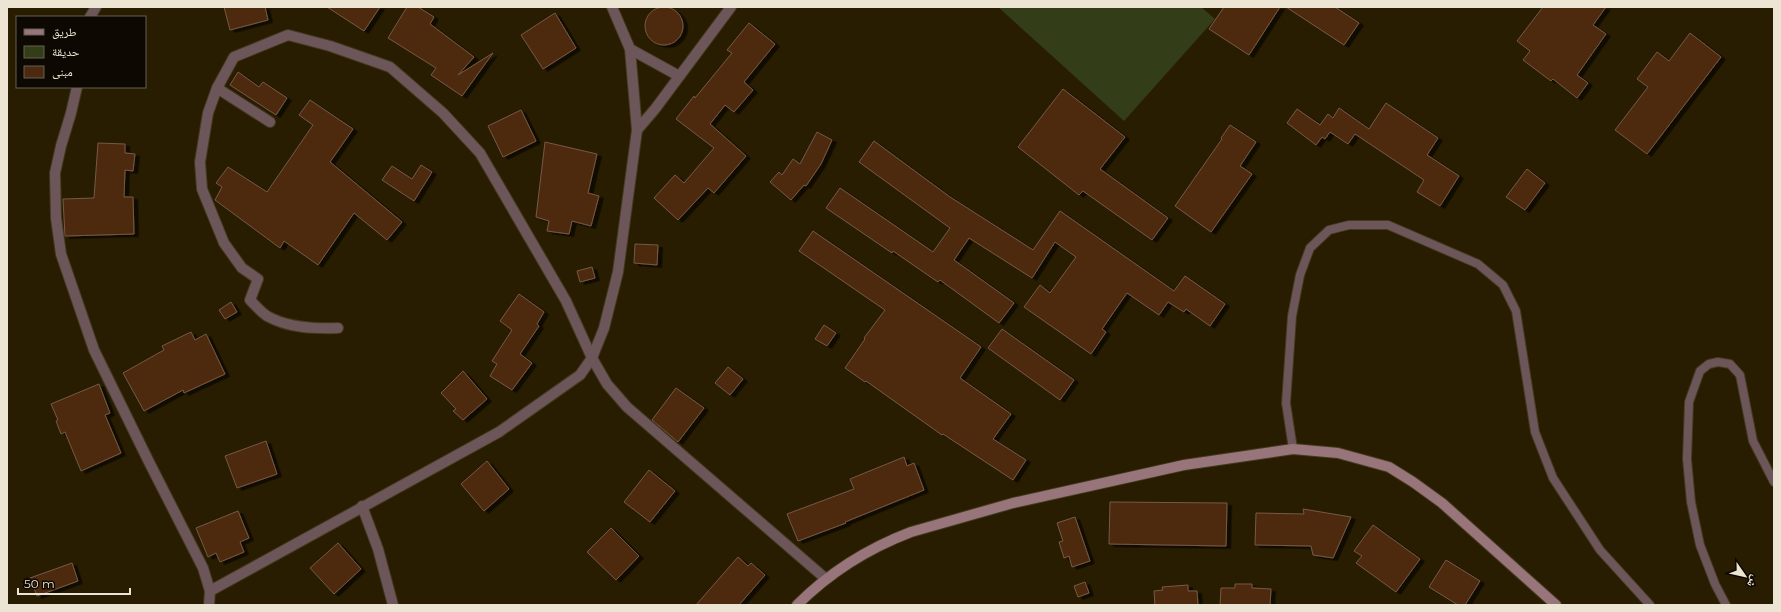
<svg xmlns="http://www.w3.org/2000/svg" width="1781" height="612" font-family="Montserrat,'Noto Naskh Arabic',sans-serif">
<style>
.green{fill:#333e19}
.building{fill:#4d290f;stroke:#765947;filter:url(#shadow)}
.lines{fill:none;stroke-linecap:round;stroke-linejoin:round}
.service-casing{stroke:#44391f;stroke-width:10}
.minor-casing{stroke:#44391f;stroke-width:12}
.secondary-casing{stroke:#44391f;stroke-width:12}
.service{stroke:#6c5659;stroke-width:8}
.minor{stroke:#6c5659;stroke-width:10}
.secondary{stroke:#98757a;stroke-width:10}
</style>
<defs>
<filter id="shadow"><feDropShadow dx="4.5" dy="2.5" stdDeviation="0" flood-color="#0009"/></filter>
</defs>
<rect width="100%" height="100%" fill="#291d01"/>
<!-- green -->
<path class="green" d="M998,7H1201L1215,19L1124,121Z"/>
<!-- building -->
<g class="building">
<path d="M224,7H265L268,20L230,30Z"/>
<path d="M327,7H380L364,31Z"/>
<path d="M407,7H418L434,17L430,24L474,57L458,75L493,53L462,96L431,75L436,68L388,38Z"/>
<path d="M1224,7H1280L1249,55L1209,29Z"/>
<path d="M1286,7H1335L1359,23L1344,45Z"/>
<path d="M1543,7H1606L1593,25L1606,34L1577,75L1588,83L1577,98L1553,79L1551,81L1523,60L1530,51L1517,41Z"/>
<circle cx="664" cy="26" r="19"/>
<path d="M555,13L576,48L543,69L521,35Z"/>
<path d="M749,23L775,44L744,82L753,90L734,112L725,105L710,124L746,156L714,193L708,188L678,220L654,198L675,175L684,183L714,148L676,119L694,96L695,98L732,53L727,50Z"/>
<path d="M1690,33L1721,57L1647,154L1615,130L1648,87L1637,79L1657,52L1669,61Z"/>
<path d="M238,72L259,87L263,82L287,98L276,115L230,85Z"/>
<path d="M1063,89L1125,137L1100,169L1168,218L1152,240L1083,191L1079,195L1018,147Z"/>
<path d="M310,100L353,129L330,162L402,222L387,240L354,213L318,265L284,241L280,248L215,200L222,187L216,183L228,167L267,192L313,125L299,115Z"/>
<path d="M1386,103L1438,138L1427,155L1459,176L1440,206L1417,192L1424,180L1355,134L1348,144L1330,132L1325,139L1322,137L1316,145L1287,123L1297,109L1320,125L1328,114L1333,118L1339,108L1369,129Z"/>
<path d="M521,110L536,141L503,157L488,126Z"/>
<path d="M1230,125L1256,142L1240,166L1252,174L1211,232L1175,206L1222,139L1221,138Z"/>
<path d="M817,132L832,140L821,164L806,186L804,185L791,200L770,182L779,172L782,175L793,159L800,164Z"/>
<path d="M874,141L950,197L1033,250L1060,211L1174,291L1185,276L1225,304L1210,326L1186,309L1184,312L1168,302L1159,315L1127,293L1102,329L1106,332L1091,354L1024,307L1040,285L1050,293L1076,257L1055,242L1032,278L969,238L954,260L1014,303L999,323L940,280L938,282L893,251L892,253L826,208L840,188L933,252L950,228L859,162Z"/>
<path d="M545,142L597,154L588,193L599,196L591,226L572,221L569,234L547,231L549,221L536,217Z"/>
<path d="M98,143L125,144V153L135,154L133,171L125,170L124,197H133L134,234L65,236L63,199L94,198Z"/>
<path d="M421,165L432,172L414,201L382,180L392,166L412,179Z"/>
<path d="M1527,169L1545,183L1525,210L1506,197Z"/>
<path d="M813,231L981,347L960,378L1011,414L993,439L1026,460L1013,480L943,434L942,435L866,381L865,382L845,368L865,339L864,338L885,310L799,251Z"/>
<path d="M635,244L658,245L657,265L634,263Z"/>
<path d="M592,267L595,278L580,282L577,271Z"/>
<path d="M519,294L544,312L537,324L539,326L520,354L532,363L512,390L490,376L497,364L492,361L512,330L500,321Z"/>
<path d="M231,302L237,312L225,319L219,310Z"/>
<path d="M824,325L836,333L827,346L815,339Z"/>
<path d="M1002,329L1074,380L1060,400L988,348Z"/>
<path d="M191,332L195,340L206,334L225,374L184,393L183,390L144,411L123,373L164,350L162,346Z"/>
<path d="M728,367L743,379L730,395L715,383Z"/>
<path d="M463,371L487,399L463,420L453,411L456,409L441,393Z"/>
<path d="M99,384L110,413L105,415L121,453L81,471L65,432L61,434L56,421L58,420L51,404Z"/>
<path d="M676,388L704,408L678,442L652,420Z"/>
<path d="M266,441L277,474L237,488L225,456Z"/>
<path d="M904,457L907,466L914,463L924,490L845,522L846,523L798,541L787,514L854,489L850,479Z"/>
<path d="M487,461L509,489L484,511L461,484Z"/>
<path d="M649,470L675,491L650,522L624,502Z"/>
<path d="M1110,502L1227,503L1226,546L1109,544Z"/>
<path d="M1303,509L1351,517L1333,558L1313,555L1311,546L1255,545L1256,513L1304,514Z"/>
<path d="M238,511L249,538L240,542L244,552L220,562L216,553L208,557L196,528Z"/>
<path d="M1075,517L1090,561L1072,567L1069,556L1064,558L1059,542L1063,541L1057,523Z"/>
<path d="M1373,525L1420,559L1396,592L1356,563L1362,556L1354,551Z"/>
<path d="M611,528L639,556L616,580L587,552Z"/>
<path d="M338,543L361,569L334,594L310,568Z"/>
<path d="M738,557L748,566L751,563L765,575L739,605H696Z"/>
<path d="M1446,560L1480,581L1465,605H1458L1429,587Z"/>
<path d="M72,563L78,581L37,596L30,578Z"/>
<path d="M1085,582L1089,593L1078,597L1074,586Z"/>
<path d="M1235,584H1252V588L1271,589L1270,605H1220L1221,588H1235Z"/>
<path d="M1188,585V591H1197L1198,605H1155L1154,591L1163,590L1162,587Z"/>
</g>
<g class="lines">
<defs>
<g id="service">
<path d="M1293,449L1286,403L1292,316L1300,275L1310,248L1329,230L1349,225H1388L1478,264L1503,285L1516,311L1535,432L1553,478L1600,550L1650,605"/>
<path d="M1726,605L1715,584L1700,545L1691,502L1687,459L1689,402L1700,371L1709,364L1718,362L1730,364L1740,375L1753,441L1774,482"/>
</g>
<g id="minor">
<path d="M90,17L96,7"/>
<path d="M630,49L679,76"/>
<path d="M77,87L71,113L61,146L55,173L56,218L61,254L94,350L149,462L203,568L210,591L209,605"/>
<path d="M217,88L208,113L200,162L202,189L224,243L242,268L258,279L250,300C255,305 261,312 267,316C288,328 314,329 338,328"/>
<path d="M270,122L217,88L234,57L288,35L330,46L390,67L443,113L480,153L566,301L592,358L607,384L627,407L826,579"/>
<path d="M637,130L655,109L731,7"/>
<path d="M362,506L378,549L393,605"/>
<path d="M210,591L499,432L580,375L592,358L604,328L618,272L637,130L630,49L612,7"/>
</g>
<path id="secondary" d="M797,605C829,573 869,548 911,532L1013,503L1184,465L1293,449L1338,453L1389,467L1413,482L1442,503L1556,605"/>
</defs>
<!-- service casing -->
<use href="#service" class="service-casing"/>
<!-- minor casing -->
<use href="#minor" class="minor-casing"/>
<!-- secondary casing -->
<use href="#secondary" class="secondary-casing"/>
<!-- service -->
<use href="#service" class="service"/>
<!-- minor -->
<use href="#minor" class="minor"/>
<!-- secondary -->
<use href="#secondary" class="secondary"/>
</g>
<!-- border -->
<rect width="1781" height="612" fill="none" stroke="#ece5d4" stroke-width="16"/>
<!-- legend -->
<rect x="16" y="16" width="130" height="72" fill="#0d0801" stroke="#666055"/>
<rect x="24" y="29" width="20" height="6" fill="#98757a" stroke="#666055"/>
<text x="52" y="36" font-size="12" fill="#ece5d4">طريق</text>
<rect x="24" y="46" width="20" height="12" fill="#333e19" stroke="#666055"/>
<text x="52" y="56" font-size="12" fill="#ece5d4">حديقة</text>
<rect x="24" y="66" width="20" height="12" fill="#4d290f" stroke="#666055"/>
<text x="52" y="76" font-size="12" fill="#ece5d4">مبنى</text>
<!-- north arrow -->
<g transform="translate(1745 576) rotate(124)" stroke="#0d0801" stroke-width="3" paint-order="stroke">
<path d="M0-3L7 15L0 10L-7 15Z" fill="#ece5d4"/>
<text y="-6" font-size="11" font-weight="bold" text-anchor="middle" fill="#ece5d4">ش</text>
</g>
<!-- scale -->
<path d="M18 588v6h112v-6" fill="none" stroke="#ece5d4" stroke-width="2"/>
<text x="24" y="588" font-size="12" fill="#ece5d4" stroke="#0d0801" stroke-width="3" paint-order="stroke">50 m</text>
</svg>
